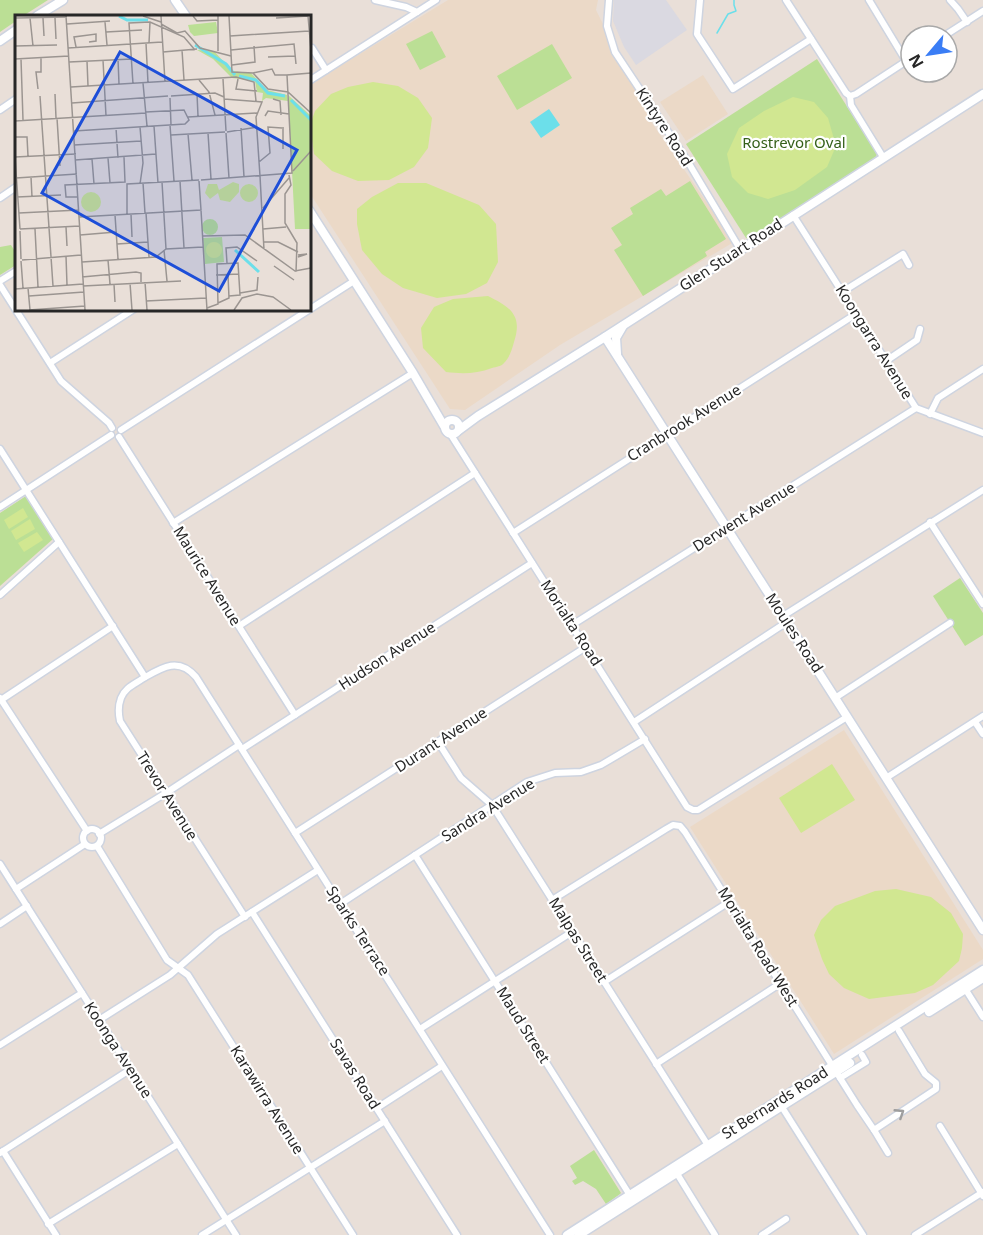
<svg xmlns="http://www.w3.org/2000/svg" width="983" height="1235" font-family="'Noto Sans',sans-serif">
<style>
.industrial{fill:#dad9e1}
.education{fill:#ebd9c7}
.green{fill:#bbdf95}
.pitch{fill:#d1e791}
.water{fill:#6cdfea}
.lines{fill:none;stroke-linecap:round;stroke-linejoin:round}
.stream{stroke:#6cdfea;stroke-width:1.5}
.street-casing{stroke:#ced4e0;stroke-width:9}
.secondary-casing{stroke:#ced4e0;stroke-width:11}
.street{stroke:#fff;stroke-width:6}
.secondary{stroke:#fff;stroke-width:8}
.oneway{stroke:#9e9e9e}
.labels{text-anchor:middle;stroke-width:4.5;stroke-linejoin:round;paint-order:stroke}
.street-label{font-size:15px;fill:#272727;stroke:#fff}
.park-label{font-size:15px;fill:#35601a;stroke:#fff}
.inset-river{fill:none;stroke:#6cdfea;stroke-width:3}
.inset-road{fill:none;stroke:#9b9591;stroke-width:1.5}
.view{fill:#1d4ed8;fill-opacity:0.15;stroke:#1d4ed8;stroke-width:3}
.inset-edge{fill:none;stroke:#272727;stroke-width:3}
</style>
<rect width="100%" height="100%" fill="#e9dfd8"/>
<!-- industrial -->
<path class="industrial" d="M614,0H666L687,30L636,65L624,47L613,21Z"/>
<!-- education -->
<g class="education">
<path d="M448,0H598L596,10L652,123L734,242L560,345L465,410L450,409L309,192V85Z"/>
<path d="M703,75L728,114L686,141L660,102Z"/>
<path d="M844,730L983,950V959L834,1054L690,827Z"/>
</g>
<!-- green -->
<g class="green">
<path d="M0,0H48L23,16H16V21L0,32Z"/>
<path d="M432,31L446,57L420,70L406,44Z"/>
<path d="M552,44L572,78L517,110L497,76Z"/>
<path d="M817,59L877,154L875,159L749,239L746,238L686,144Z"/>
<path d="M690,181L726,239L705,252L707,256L643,296L614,250L622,245L611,228L633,214L630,208L661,189L666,196Z"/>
<path d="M11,245L16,253V265L0,275V247Z"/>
<path d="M26,496L53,539L0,586V513Z"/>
<path d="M960,578L983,613V635L965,646L933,596Z"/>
<path d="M594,1150L621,1193L620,1194L606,1204L596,1189L583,1181L575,1185L572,1181L577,1178L570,1166Z"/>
</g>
<!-- pitch -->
<g class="pitch">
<path d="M373,82L398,86L418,98L432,118L428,148L414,167L389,180L358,181L332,171L314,154L310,125L315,111L331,94L348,87Z"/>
<path d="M793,97L814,102L828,118L836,146L827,167L795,190L768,199L748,193L732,177L727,154L739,128L764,111Z"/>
<path d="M398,183H426L479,205L496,224L498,262L487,283L466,294L437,298L403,288L382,274L362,250L357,224V209L372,197Z"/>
<path d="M488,296C510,307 523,315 514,342C512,349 510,357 504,363C502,366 496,367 492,368C476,374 462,374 446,372L423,348L421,328L434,307L453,299Z"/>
<path d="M23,508L28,517L9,529L4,520Z"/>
<path d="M30,519L35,529L16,540L11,531Z"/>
<path d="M37,532L43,540L24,552L18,543Z"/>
<path d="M832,764L855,800L801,833L779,798Z"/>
<path d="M896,889L931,897L951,913L963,934L962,948L959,961L933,985L915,993L869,999L844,988L829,974L822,959L814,935L821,920L835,906L875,891Z"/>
</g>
<!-- water -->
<path class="water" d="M549,109L560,125L541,138L530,122Z"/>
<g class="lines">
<!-- stream -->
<path class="stream" d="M717,33L728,14L736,11L734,5V0"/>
<defs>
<g id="street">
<path d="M375,0L406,7L417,12"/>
<path d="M609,0L607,26L615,52L688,162L740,249"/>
<path d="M700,0L697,34L733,89L811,39"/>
<path d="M786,0L846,93L850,96L856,94L911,58"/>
<path d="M869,0L906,61"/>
<path d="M950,0L958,9L967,22"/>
<path d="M944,36L983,11"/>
<path d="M312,48L326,70"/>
<path d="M309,81L436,0"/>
<path d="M850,96L851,105L883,157"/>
<path d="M0,110L16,99"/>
<path d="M0,198L16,187"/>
<path d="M793,215L916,408L983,433"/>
<path d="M0,281L16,271"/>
<path d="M0,285L61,381L109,423L112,428"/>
<path d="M842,292L903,254L909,265"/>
<path d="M886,361L917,340L920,329"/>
<path d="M50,363L134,309"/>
<path d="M930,414L938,398L983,369"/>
<path d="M121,430L354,281"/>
<path d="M451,435L687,807L693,810H698L847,717"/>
<path d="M119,437L295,715"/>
<path d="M0,449L145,677"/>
<path d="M0,507L111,435"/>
<path d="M930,522L983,604"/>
<path d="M173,523L413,373"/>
<path d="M513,533L856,314"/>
<path d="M0,595L59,542"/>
<path d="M783,616L983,490"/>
<path d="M572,625L916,408"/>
<path d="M239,626L475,473"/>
<path d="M0,698L87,831"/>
<path d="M835,698L950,623"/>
<path d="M1,700L113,626"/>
<path d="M634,722L787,622"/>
<path d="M975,722L983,734"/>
<path d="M438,742L461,778L492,805L709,1147"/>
<path d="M242,749L532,563"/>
<path d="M886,778L983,716"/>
<circle cx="92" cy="838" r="9"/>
<path d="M295,833L586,647"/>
<path d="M99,834L166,793L239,745"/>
<path d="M97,846L167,960L188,975L353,1235"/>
<path d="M415,855L631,1197"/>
<path d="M0,864L236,1235"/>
<path d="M16,889L85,844"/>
<path d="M552,900L666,829L673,825L680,826L685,832L857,1105L874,1130L936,1089V1083L925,1074L899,1031"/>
<path d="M340,904L527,782L555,773L581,772L601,765L645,739"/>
<path d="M252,912L457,1235"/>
<path d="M245,917L120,721C118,712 118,706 121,698C125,688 133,685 142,679C161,668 178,656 196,677L550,1235"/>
<path d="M0,924L27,906"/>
<path d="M604,982L729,902"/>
<path d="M964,987L983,1017"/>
<path d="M99,1020L170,975L217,934L318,870"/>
<path d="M420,1029L572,932"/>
<path d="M0,1045L82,993"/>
<path d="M656,1064L781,983"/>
<path d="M840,1078L866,1062L862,1055"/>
<path d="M780,1104L863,1235"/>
<path d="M377,1108L442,1066"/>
<path d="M940,1126L983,1196"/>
<path d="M874,1130L888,1153"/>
<path d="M3,1151L56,1235"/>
<path d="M0,1153L131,1069"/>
<path d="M676,1172L715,1235"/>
<path d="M48,1224L178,1144"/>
<path d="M202,1235L385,1121"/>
<path d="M762,1235L786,1219"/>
<path d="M915,1235L983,1192"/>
</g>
<g id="secondary">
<path d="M175,0L186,16"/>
<path d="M37,16L63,0"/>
<path d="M0,41L16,30"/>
<path d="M309,210L413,373L444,426"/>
<path d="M605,337L983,930"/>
<path d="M617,354L616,338L623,326"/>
<circle cx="452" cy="427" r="7"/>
<path d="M459,430L478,416L605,337L983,94"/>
<path d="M929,1012L983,978"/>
<path d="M567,1235L983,970"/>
<path d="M579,1235L850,1063"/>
</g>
</defs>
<!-- street casing -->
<use href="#street" class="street-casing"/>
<!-- secondary casing -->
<use href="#secondary" class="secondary-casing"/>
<!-- street -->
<use href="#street" class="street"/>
<!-- secondary -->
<use href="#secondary" class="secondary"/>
</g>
<!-- one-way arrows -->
<defs><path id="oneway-chevron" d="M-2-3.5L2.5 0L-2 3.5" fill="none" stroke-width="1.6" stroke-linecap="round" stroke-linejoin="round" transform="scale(1.5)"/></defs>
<use class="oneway" href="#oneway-chevron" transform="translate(900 1113) rotate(-33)"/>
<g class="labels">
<!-- street labels -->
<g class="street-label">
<text transform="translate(664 127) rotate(57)" y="5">Kintyre Road</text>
<text transform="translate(731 255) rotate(-33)" y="5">Glen Stuart Road</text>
<text transform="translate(874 342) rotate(58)" y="5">Koongarra Avenue</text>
<text transform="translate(684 423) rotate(-32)" y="5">Cranbrook Avenue</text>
<text transform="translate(744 517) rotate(-32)" y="5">Derwent Avenue</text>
<text transform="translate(207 576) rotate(58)" y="5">Maurice Avenue</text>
<text transform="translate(571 623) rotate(57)" y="5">Morialta Road</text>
<text transform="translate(794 633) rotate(57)" y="5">Moules Road</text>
<text transform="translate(387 656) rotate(-33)" y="5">Hudson Avenue</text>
<text transform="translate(441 740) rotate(-33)" y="5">Durant Avenue</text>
<text transform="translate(167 796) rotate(58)" y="5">Trevor Avenue</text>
<text transform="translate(488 810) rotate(-32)" y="5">Sandra Avenue</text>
<text transform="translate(358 931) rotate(57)" y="5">Sparks Terrace</text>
<text transform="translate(578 940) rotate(58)" y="5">Malpas Street</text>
<text transform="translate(758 947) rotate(58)" y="5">Morialta Road West</text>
<text transform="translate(523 1025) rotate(58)" y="5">Maud Street</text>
<text transform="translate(118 1050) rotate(57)" y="5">Koonga Avenue</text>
<text transform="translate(355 1074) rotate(58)" y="5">Savas Road</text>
<text transform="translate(267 1100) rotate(58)" y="5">Karawirra Avenue</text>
<text transform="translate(775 1103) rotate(-32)" y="5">St Bernards Road</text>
</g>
<!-- park labels -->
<g class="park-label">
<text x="794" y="148">Rostrevor Oval</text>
</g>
</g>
<!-- overview -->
<g transform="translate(15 15)">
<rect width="296" height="296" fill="#e9dfd8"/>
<path d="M201,7L203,18L179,21L175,17L173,10ZM182,35L199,36L217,56L236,58L252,75L272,80L273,86L251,83L247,86L248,78L242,77L240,66L217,63L198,44ZM273,80L295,100V214H280ZM187 212a8 8 0 1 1 16 0a8 8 0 1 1-16 0ZM207,222L209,247L190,249L188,223Z" fill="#bbdf95"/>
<path d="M218,167L224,169V177L215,187L205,185L203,178L195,184L190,178L193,169H202L204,175ZM225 178a9 9 0 1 1 18 0a9 9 0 1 1-18 0ZM66 187a10 10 0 1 1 20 0a10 10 0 1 1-20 0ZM191 235a8 8 0 1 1 16 0a8 8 0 1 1-16 0Z" fill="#d1e791"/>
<path class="inset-river" d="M104,1L112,5H133M180,30L211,49L220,60M224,61L241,65L253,78L270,81M276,85L296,105M220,235L244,257"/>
<path class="inset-road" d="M51,1L70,295M128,1L146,7M146,1L150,67M178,1L182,6L203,5M214,1L217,57L238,58L253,74L273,77L296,98M293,1L296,35M0,3L52,2M15,3L18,31M28,3L29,21M40,3L41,24M261,3L293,1M90,7L92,30M52,9L95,6M146,9L162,18L170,16L185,33L216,41M91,17L127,15M215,21L294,16M131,28L133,68M134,28L135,7M0,31L42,30M61,32L59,22L81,19V26L74,27M53,33L147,27M167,35L169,65M216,35L279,29L281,49M203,36V1M148,37L182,34M253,42L280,41M0,44L54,41M6,44L8,105M103,44L104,69M88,45L91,101M72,46L73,71M54,47L117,44M217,50L240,47L239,31M238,58L257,54L260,60H272M208,64L211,116M223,64L221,74L242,76M184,65L194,77L200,100M128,68L132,111M118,69L114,8L135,7L169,22L180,35M56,72L221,62L239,67L241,86M23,74L21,57H26V43M40,79L41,103M182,79L183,101M25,81L38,271M156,81L200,78L209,82M155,83L156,110M209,84L247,87L241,102L245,161M258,84L265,86L266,100M57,88L153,81M250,101L253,96L274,99M173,102L242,98M42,103L45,151M0,106L131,98M155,110L159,166M139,111L143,168M101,113L103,143M226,113L229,162M59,116L170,109L174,105L169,95L131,97M212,117L242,112M193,118L196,164M211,118L214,163M173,119L177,165M156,120L210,117M0,122H12L13,141M59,130L126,126M268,134V112M0,142L5,214M0,142L61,139M93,143L95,168M77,144L79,169M60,145L141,139M244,147L255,138L253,112L267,113M278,156L296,136M274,160L276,170L270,179V208L282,228L281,257M245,161L249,235M16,162L17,182M1,163L62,159M186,165L277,158L272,60L296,58M165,166L169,233M147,167L151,234M128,168L130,198M125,169L128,148L125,112M2,182L46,180M63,182H51L50,170L110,167L109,142M248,193L274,163M186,195L192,295M4,198L64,195M131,198L134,242M112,199V169L184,165M116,199L117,222M100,200L103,244M64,202L186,195L184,166M51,212L52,231M5,214L65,211M20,214L23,272M248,214L271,212M5,216L6,244M65,220L101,217M188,221L230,220L280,256L296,253M249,227H263L283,237M102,229L133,227M149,235L152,266M283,240L292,239L283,242M51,241L52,270M7,245L66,240M93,245L95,269M6,246L8,273M67,247L141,242L151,234L188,232M212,248L211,233L222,232L242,246M259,251L279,265M201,260L224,259M67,262L121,257L126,258V267M130,267L132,295M115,268L117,295M99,269L100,287M68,271L166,266M13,273L15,295M0,274L68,269M225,278L242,275L243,262M14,281L69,277M131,286L191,283M203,288L214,283L213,260M192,293L203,289L202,249L223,248L225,280L214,281M14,295L70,291M219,295L227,283L242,279L258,282L276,295"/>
<path class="view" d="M105,37L282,135L204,276L27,178Z"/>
<rect width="296" height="296" class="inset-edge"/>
</g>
<!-- north arrow -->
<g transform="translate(929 54) rotate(241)"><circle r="28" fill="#ffffff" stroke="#a9a9a9" stroke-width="1.5"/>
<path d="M0-4.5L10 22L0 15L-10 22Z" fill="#3a7df5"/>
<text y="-9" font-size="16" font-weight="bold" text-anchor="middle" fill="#272727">N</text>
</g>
</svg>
